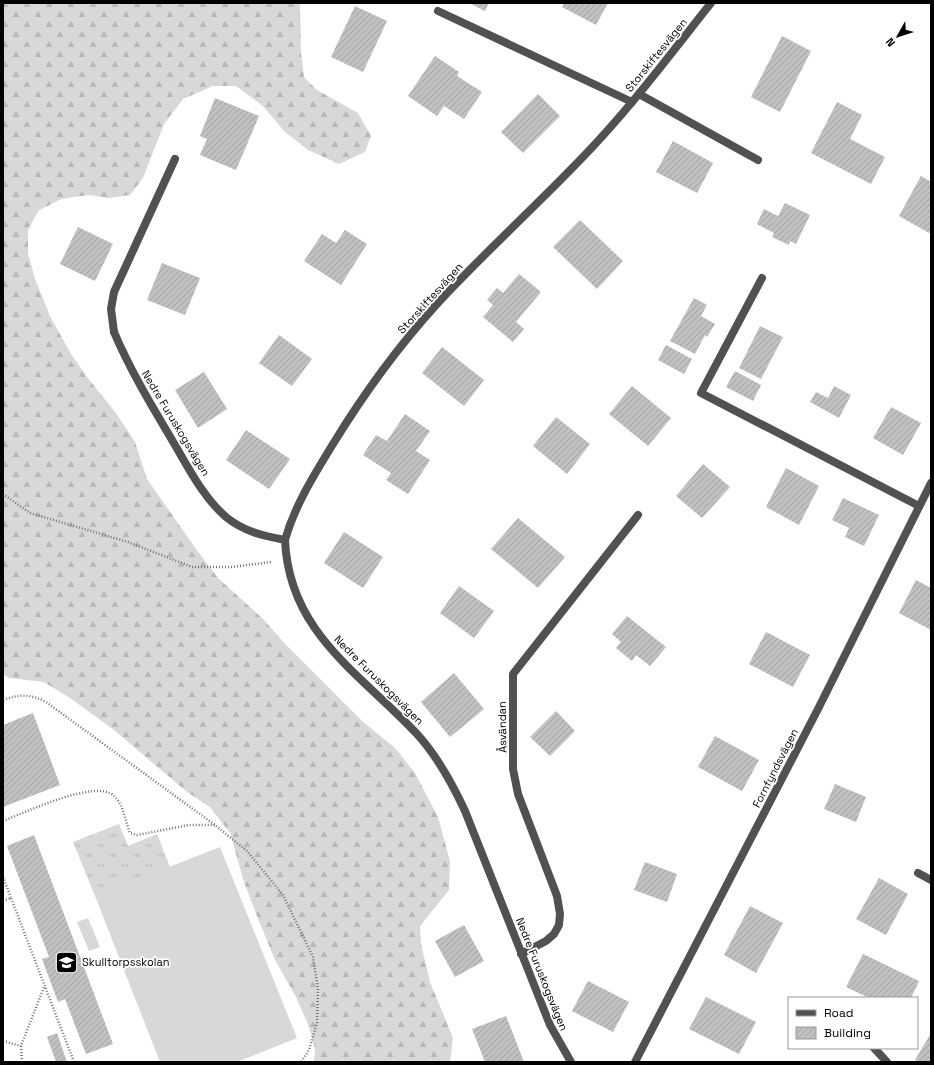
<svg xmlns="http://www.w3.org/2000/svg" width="934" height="1065" font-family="'Space Grotesk',sans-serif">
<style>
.grass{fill:url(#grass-tufts)}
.forest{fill:url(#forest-firs)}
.garden{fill:#d8d8d8}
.building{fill:url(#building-hatch)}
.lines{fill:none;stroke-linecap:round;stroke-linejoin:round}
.path{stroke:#737373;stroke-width:2.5;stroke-dasharray:1 2;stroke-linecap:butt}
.lane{stroke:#515151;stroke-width:8}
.street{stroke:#515151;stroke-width:8}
.labels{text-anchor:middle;stroke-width:3.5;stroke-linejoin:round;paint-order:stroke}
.street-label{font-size:11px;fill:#000;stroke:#fff}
.poi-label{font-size:11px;fill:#000;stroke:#fff;text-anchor:start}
</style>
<defs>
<pattern id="grass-tufts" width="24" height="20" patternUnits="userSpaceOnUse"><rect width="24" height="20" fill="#d8d8d8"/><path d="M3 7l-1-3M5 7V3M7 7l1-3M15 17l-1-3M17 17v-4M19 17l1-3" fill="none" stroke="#b8b8b8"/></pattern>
<pattern id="forest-firs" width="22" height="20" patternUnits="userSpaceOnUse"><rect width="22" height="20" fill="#d8d8d8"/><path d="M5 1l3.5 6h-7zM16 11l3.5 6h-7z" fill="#b8b8b8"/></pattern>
<pattern id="building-hatch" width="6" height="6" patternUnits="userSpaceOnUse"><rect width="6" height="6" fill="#c0c0c0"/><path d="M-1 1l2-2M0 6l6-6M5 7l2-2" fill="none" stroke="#a3a3a3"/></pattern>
</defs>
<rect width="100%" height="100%" fill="#fff"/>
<!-- grass -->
<path class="grass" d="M119,824L128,846L157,834L170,867L95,896L73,842Z"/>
<!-- forest -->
<path class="forest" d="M3,3H300L301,53L304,77L317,90L358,113L371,136L365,152L339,164L308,150L284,131L263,106L236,86H213L183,99L164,124L143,178L130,195L109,198L88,195L61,199L38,211L28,230V253L35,279L50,316L71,354L87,377L116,413L135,442L147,479L196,549L218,578L263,619L286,645L362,721L395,748L415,773L438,817L450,861L449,890L420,926L421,944L430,982L453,1038L450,1062H314L315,1048L308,1024L296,997L275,960L257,916L244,882L230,833L210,807L187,792L114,730L70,698L44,682L9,678L3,674Z"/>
<!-- garden -->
<g class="garden">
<path d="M220,847L297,1038L237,1062H160L95,896Z"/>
<path d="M88,918L100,947L89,951L77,922Z"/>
</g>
<!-- building -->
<g class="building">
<path d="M469,3H489L485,11Z"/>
<path d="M564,3H608L596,25L562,7Z"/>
<path d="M355,6L387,21L363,72L331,57Z"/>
<path d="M782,36L811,51L780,112L751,97Z"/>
<path d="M435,56L459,72L457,76L482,92L464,119L444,106L437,116L408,96Z"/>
<path d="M538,94L560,116L523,153L501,132Z"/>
<path d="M215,98L259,116L236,170L200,155L207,139L200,136Z"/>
<path d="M837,102L862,115L850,139L885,157L871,184L811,153Z"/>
<path d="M673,141L713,163L697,193L656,172Z"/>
<path d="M921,176L931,182V234L899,216Z"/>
<path d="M785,203L810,215L796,244L790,241L789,245L772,237L774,233L757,224L764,209L778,216Z"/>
<path d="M580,220L623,261L597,289L553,247Z"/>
<path d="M78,227L113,244L95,281L60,264Z"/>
<path d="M345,230L367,244L341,285L304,261L322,234L336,243Z"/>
<path d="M162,263L200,278L185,315L147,300Z"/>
<path d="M519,274L541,292L516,322L524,329L513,342L483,317L493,305L487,300L497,288L503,293Z"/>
<path d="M694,298L707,305L701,316L715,324L707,337L705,335L695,354L670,341Z"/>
<path d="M760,326L783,337L761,379L739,368Z"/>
<path d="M279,335L312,359L292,386L259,363Z"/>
<path d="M666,345L692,359L684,374L658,360Z"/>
<path d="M442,347L484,380L464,406L422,373Z"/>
<path d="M735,371L761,385L753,401L726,387Z"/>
<path d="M204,372L227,409L198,428L175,390Z"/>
<path d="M632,386L671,418L648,446L609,414Z"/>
<path d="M834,386L851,395L839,418L810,402L816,392L828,398Z"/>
<path d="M891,407L921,423L903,455L873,438Z"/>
<path d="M405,414L430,431L416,451L430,460L408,494L386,480L391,473L363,455L376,435L387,441Z"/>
<path d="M556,417L590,444L567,474L533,446Z"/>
<path d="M246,430L290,459L269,489L226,460Z"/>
<path d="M703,464L730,487L702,518L676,496Z"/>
<path d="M786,468L819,486L799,525L766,507Z"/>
<path d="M843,498L879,515L864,546L845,537L849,528L832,520Z"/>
<path d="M518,518L565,557L538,588L491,549Z"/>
<path d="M344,532L383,557L363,588L324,563Z"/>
<path d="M916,580L931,588V630L899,613Z"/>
<path d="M459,586L494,611L474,638L440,613Z"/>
<path d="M627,616L666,647L650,666L636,655L632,661L616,648L621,642L612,634Z"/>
<path d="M766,632L810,655L793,687L749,664Z"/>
<path d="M454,673L484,709L450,737L421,702Z"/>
<path d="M556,711L575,731L550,756L530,737Z"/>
<path d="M33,713L60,785L3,807V725Z"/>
<path d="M715,736L759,760L742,791L698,767Z"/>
<path d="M835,784L866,797L856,822L824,809Z"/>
<path d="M34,835L113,1044L86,1054L65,999L58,1002L42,959L49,957L7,846Z"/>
<path d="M645,862L677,874L667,902L634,890Z"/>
<path d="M879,878L908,894L886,935L856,919Z"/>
<path d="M750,906L783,923L756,973L724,955Z"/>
<path d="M464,925L484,961L455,977L435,941Z"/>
<path d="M863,954L919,981L911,998H869L846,987Z"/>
<path d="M588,981L629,1002L613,1032L572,1011Z"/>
<path d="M706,997L756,1022L739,1054L689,1029Z"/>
<path d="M506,1016L524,1062H485L472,1029Z"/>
<path d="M57,1033L67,1062H56L47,1037Z"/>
<path d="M931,1033V1062H919L915,1060Z"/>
</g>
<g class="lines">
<!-- path -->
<g class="path">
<path d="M3,494L30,513L128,542L192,567H232L271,562"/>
<path d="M3,700C19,694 31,694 46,702L215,825L247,851L283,895L313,957L318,989L317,1023L309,1050L301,1062"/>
<path d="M3,821C24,813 97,778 114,796C124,805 125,821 130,833L137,835L189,825H215"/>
<path d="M3,877L11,898"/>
<path d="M3,901L11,898L74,1062"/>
<path d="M3,1041L21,1046"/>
<path d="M22,1062L21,1046L44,987"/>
</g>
<!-- lane -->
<g class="lane">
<path d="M438,11L632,102"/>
<path d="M639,94L758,160"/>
<path d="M762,278L701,393L919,506"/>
<path d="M114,332L111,309L114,292L175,159"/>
<path d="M918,873L931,880"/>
<path d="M874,1048L887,1062"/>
</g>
<!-- street -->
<g class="street">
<path d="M114,332C131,372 153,408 175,445C189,469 204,498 226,517C243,531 263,536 285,540C289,633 360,673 417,734C438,757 452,783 465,811L550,1025L571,1062"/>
<path d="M285,540C295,505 314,475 333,444C363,395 397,348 436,305C482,255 533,209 580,160C628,111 669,56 711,3"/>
<path d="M521,954L546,941L554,934L559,925L560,914L557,896L518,794L513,769V674L638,515"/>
<path d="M635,1062L818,709L931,483"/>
</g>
</g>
<!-- icons -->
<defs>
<symbol id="school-square" viewBox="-11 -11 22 22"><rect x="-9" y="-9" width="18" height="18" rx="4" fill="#000" stroke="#fff"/><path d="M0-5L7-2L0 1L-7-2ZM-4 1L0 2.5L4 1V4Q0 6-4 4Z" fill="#fff"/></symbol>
</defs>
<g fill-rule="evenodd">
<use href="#school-square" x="54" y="950" width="25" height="25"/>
</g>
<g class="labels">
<!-- street labels -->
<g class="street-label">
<text transform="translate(656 55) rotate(-51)" y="4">Storskiftesvägen</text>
<text transform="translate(430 298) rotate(-48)" y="4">Storskiftesvägen</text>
<text transform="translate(176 423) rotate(59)" y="4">Nedre Furuskogsvägen</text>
<text transform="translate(379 680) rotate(45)" y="4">Nedre Furuskogsvägen</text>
<text transform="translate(502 727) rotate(-91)" y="4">Åsvändan</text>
<text transform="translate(775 768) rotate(-63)" y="4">Fornfyndsvägen</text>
<text transform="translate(542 974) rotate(68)" y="4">Nedre Furuskogsvägen</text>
</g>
<!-- poi labels -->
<g class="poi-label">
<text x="82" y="966">Skulltorpsskolan</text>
</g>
</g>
<!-- border -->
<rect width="934" height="1065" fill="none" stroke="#000000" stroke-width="8"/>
<!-- legend -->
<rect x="788" y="997" width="130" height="52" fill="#ffffff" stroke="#999999"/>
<rect x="796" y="1010" width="20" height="6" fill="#515151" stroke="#999999"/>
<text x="824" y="1017" font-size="12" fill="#000000">Road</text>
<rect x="796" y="1027" width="20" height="12" fill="url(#building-hatch)" stroke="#999999"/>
<text x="824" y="1037" font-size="12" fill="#000000">Building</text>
<!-- north arrow -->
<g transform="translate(898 36) rotate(231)" stroke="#ffffff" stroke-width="3" paint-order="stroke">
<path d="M0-3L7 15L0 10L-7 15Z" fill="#000000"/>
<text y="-6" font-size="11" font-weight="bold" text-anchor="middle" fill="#000000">N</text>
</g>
</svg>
